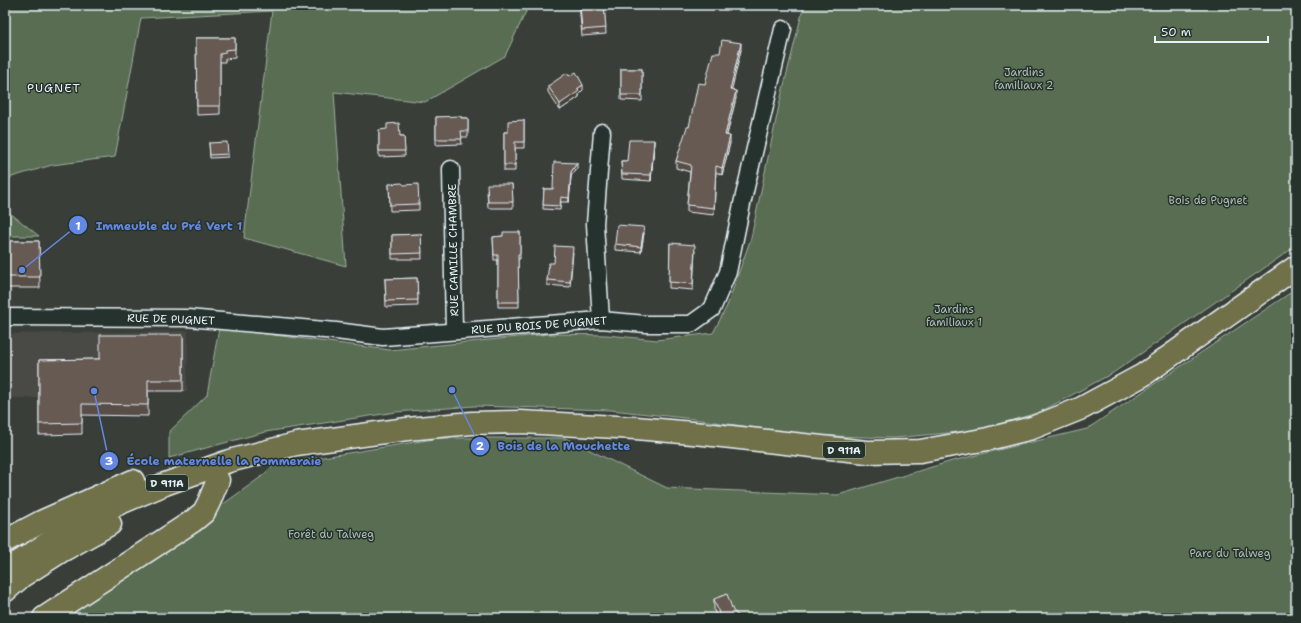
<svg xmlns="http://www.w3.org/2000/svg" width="1301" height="623" font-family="'Shantell Sans',sans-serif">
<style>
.built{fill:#494a44}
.green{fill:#586d51;stroke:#a0afa4}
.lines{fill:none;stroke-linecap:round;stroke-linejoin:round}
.street-casing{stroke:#e8f1f8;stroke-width:19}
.primary-casing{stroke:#e8f1f8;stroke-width:25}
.street{stroke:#26332d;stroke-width:16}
.primary{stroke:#6f704a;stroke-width:22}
.wall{fill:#584d47;stroke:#e8f1f8}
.shaded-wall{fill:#473f3a;stroke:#e8f1f8}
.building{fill:#665a53;stroke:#e8f1f8}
.labels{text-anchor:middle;stroke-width:3;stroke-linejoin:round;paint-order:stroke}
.shield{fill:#26332d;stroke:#aeb8bb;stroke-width:1}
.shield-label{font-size:10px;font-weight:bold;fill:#e8f1f8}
.park-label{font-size:11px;fill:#aebcb5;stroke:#26332d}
.street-label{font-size:11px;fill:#e8f1f8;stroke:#26332d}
.neighbourhood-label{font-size:12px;letter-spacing:1px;fill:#e8f1f8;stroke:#26332d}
.leader{fill:none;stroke:#6487e3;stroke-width:1.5}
.callout-dot{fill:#6487e3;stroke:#26332d;stroke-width:1.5}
.mark-label{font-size:12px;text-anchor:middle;font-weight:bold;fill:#fff}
.callout-label{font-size:12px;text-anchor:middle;font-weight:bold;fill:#6487e3;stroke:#26332d;stroke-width:3;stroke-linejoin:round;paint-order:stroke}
</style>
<rect width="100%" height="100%" fill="#393f38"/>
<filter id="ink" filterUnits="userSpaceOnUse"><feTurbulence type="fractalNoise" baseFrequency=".025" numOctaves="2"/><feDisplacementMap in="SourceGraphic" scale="8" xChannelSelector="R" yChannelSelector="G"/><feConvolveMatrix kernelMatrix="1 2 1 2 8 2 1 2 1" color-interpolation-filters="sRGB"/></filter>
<g filter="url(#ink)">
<!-- built -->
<path class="built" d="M188,331L187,391H148V416L100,398L39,435V398H5V334Z"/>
<!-- green -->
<g class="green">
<path d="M5,5H529L505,56L425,102L334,92L346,266L244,238L272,11L141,18L115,157L52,165L5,179Z"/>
<path d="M804,5H1296V246L1113,373L1040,412L979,430L894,438L805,435L694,419L611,410L474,406L396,412L265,432L169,458V432L207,395L219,328L390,350L549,334L607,335L657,340L713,333L727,306L751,238L780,101Z"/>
<path d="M5,209L39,236H5Z"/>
<path d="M1296,289V618H58L134,568L261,477L274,465L440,438H565L667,488L838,495L952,461L1087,429Z"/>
</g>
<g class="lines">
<defs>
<g id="street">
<path d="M451,169L454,331"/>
<path d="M5,317L188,318L336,331L383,337L601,320L646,324H691L712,309L728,272L742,204L783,29"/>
<path d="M601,320L595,224L602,132"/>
</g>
<g id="primary">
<path d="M5,541L41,522L133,481"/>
<path d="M5,571L76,525L113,506L165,484L229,461L296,444L407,429L472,423L521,422L636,428L704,434L867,452L920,451L988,439L1032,428L1082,408L1143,375L1296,267"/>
<path d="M5,591L22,576L63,550L110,524"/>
<path d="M44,618L193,521L204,512L209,502L218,480"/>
</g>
</defs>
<!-- street casing -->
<use href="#street" class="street-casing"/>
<!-- primary casing -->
<use href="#primary" class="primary-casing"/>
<!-- street -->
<use href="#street" class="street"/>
<!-- primary -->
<use href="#primary" class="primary"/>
</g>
<!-- wall -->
<g class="wall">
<path d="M579,5H604L606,34L582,36Z"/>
<path d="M737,5H747L746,8Z"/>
<path d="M196,38H235V58L225,59V62H220V114L197,115Z"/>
<path d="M741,50L731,90L736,98L727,135L730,143L722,175L716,172L714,215L687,212V205L690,172L676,168V161L705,84Z"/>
<path d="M621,69H642V101L621,100Z"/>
<path d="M569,76L583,90L579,94V97L560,110L548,92V86Z"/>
<path d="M436,117L468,118V137H461L462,144L436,145Z"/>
<path d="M524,120V148H515V171H504V132H508Z"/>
<path d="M379,130L400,136H404L405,156L379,157Z"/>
<path d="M209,143L228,154V157L210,158Z"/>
<path d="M654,146L651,181L622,179L621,161H627Z"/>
<path d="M577,168L571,176L569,202H561L560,210L543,209L544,189H553Z"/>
<path d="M389,184L419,204V210L390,211Z"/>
<path d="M512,184L513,208H488L487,190Z"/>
<path d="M520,232V259H518L519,307H498V260H494L493,237L503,236Z"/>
<path d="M644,233L641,252L615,250V244Z"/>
<path d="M421,234L422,259H392V235Z"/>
<path d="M5,241H39L40,288H5Z"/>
<path d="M670,243L695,251L693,290L669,288Z"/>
<path d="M573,252L570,287L547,285V280L554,263Z"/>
<path d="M417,278L418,306L386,307L385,279Z"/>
<path d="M183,335V391H148V416L82,415V434L39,435V360L100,359Z"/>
<path d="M714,599L733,611L741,618H717L714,610Z"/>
</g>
<!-- shaded-wall -->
<g class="shaded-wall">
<path d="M741,43V50L730,97V90Z"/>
<path d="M583,85V90L579,94V97L560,110V104L577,89Z"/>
<path d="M736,91V98L725,142V135Z"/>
<path d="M730,136V143L722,175V168Z"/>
<path d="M654,140V146L651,181V175Z"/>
<path d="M577,163V168L571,176L569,202L571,172Z"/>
<path d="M644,227V233L641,252V247Z"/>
</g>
<!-- building -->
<g class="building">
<path d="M580,5H604L606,28L582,30Z"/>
<path d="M196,38H235V49L225,50V53L220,54V106H197Z"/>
<path d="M722,40L741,43L730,90L736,91L725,135L730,136L722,168L716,166L714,208L687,205L691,165L676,161L687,127H689L698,83L705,84L713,53H720Z"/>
<rect x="621" y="69" width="21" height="26"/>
<path d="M576,72L583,85L577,89L579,91L560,104L548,86L567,73L569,76Z"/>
<path d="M461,116V118H468V131H461L462,139H436V117Z"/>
<path d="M524,120V142H515V165H504V132H508V121Z"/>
<path d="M399,123L400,136H404L405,151H379V130L387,129V124Z"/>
<path d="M629,140H654L651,175L622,174L621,161H627Z"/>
<path d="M227,142L228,154L210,155L209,143Z"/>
<path d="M554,162L577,163L571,172L569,198L561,197L560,206L543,205L544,189H553Z"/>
<path d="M402,183L404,185L418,184L419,204L390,205L389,184Z"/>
<path d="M487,184H512L513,202H488Z"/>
<path d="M617,225L644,227L641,247L615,244Z"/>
<path d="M503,232H520V254H518L519,302H498V255H494L493,237L503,236Z"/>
<path d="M421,234L422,253L392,254V235Z"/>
<path d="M5,241H39L40,277H5Z"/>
<path d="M670,243L695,245L693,284L669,282Z"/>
<path d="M555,246L573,247L570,282L547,280L549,263H554Z"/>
<path d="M417,278L418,300L386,301L385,279Z"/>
<path d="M100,335H183V380H148V405L82,404V423L39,424V360L100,359Z"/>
<path d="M727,594L733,611L741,618H719L720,616L714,599Z"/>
</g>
</g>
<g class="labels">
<!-- shield labels -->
<g class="shield">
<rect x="823" y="442" width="42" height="16" rx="3"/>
<rect x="146" y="475" width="42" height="16" rx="3"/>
</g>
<g class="shield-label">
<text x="844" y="454">D 911A</text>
<text x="167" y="487">D 911A</text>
</g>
<!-- park labels -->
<g class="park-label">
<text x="1024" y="76">Jardins<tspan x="1024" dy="13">familiaux 2</tspan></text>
<text x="1208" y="204">Bois de Pugnet</text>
<text x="954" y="313">Jardins<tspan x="954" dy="13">familiaux 1</tspan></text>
<text x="331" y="538">Forêt du Talweg</text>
<text x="1230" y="557">Parc du Talweg</text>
</g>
<!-- street labels -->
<g class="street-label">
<text transform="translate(453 250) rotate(-91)" y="4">RUE CAMILLE CHAMBRE</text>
<text transform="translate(171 319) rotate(2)" y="4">RUE DE PUGNET</text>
<text transform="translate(539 325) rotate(-4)" y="4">RUE DU BOIS DE PUGNET</text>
</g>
<!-- neighbourhood labels -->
<g class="neighbourhood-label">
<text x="54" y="92">PUGNET</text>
</g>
</g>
<!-- callouts -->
<path class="leader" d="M22 270L78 225M452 390L480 446M94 391L109 461"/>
<g class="callout-dot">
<circle cx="22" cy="270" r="4"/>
<circle cx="452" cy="390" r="4"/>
<circle cx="94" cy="391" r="4"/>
<circle cx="78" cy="225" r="10"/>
<circle cx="480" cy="446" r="10"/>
<circle cx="109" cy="461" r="10"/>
</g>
<g class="mark-label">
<text x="78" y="230">1</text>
<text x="480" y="450">2</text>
<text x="109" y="465">3</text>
</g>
<g class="callout-label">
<text x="169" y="230">Immeuble du Pré Vert 1</text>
<text x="564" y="450">Bois de la Mouchette</text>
<text x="224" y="465">École maternelle la Pommeraie</text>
</g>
<!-- margin -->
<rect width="1301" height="623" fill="none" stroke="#26332d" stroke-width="20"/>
<rect x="10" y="10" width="1281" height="603" fill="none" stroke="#e8f1f8" stroke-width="1.5" filter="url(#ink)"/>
<!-- scale -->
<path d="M1155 36v6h113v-6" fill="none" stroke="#e8f1f8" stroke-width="2"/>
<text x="1161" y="36" font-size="12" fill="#e8f1f8" stroke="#26332d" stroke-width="3" paint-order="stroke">50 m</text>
</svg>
